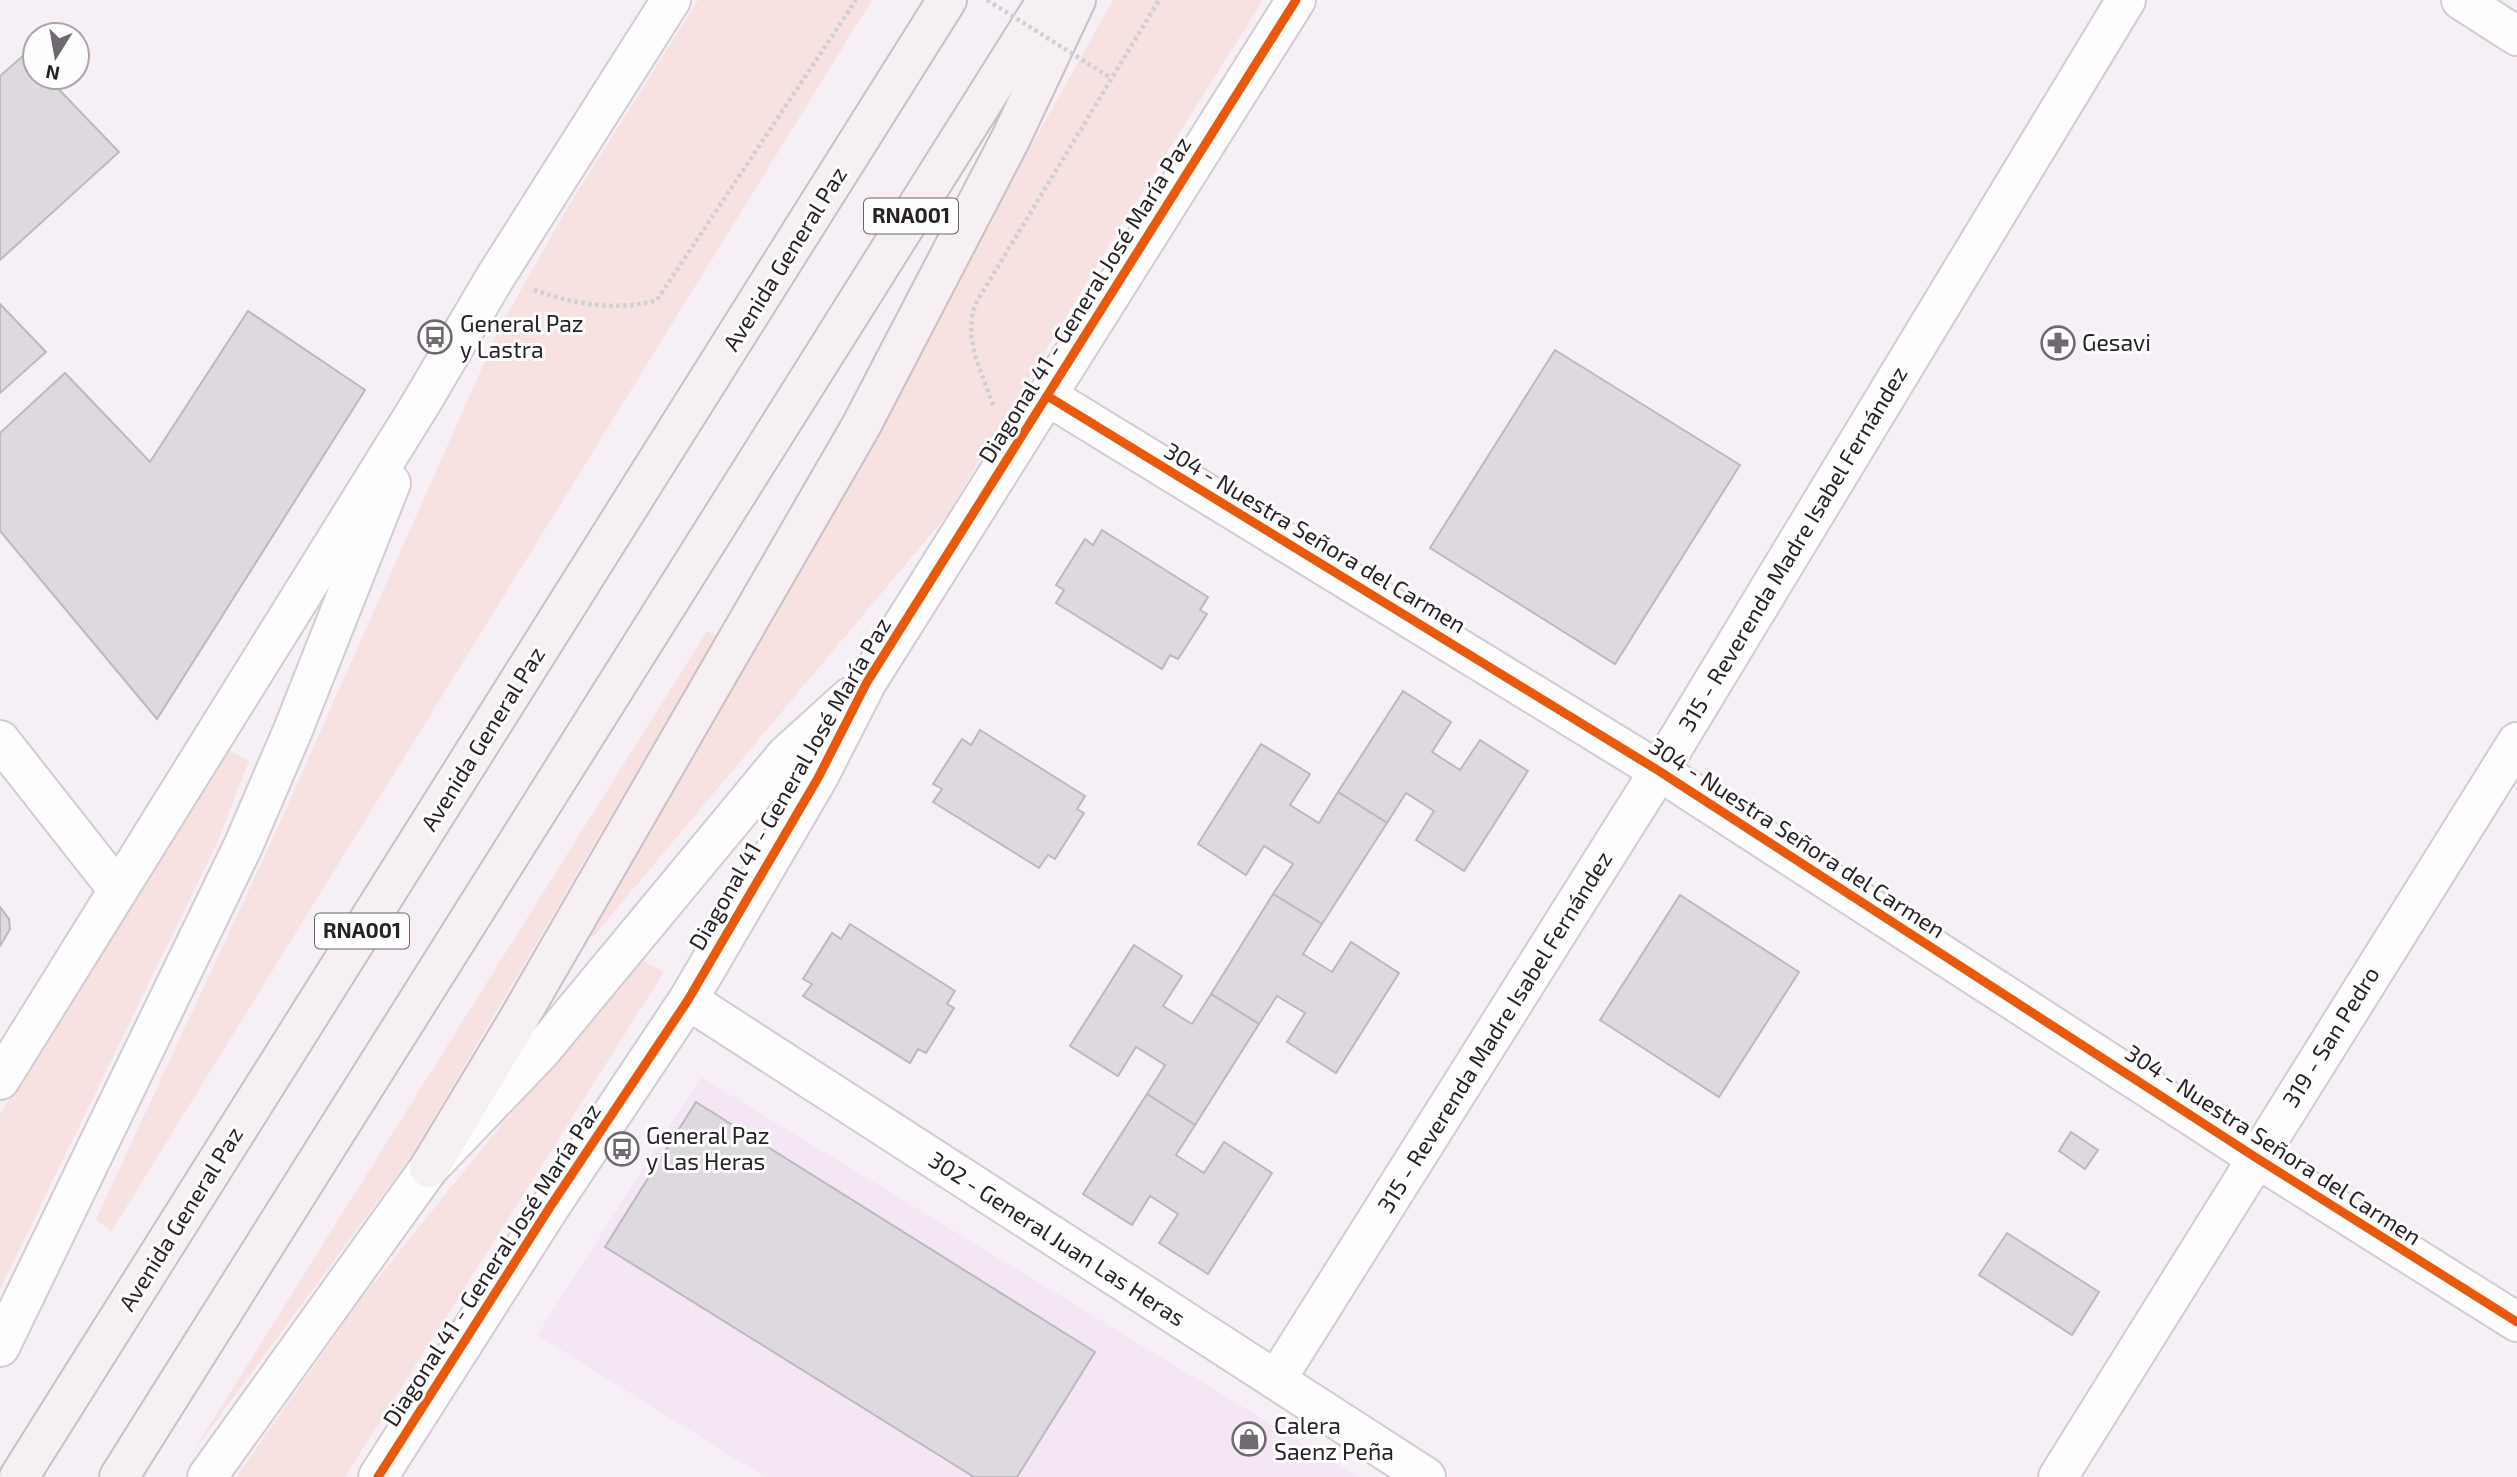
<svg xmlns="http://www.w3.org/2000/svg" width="2517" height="1477" font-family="'Exo 2',sans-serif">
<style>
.built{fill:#f4e6f4}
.green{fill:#f7e1e1}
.building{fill:#ddd9df;stroke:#bcb9be;stroke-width:2}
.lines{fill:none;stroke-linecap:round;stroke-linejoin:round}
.minor-casing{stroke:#d2ccd2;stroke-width:42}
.highway-casing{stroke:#c9c0c5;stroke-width:42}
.path{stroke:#d2cfd2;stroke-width:4.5;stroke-dasharray:3.5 3.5;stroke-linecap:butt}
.minor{stroke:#fefdfe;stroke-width:38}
.highway{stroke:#f6f0f3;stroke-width:38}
.path-bridge{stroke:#d2cfd2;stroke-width:4.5;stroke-dasharray:3.5 3.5;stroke-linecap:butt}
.cycleway-casing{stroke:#fefefe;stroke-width:13}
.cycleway{stroke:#e8590c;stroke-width:9}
.labels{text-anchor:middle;stroke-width:6;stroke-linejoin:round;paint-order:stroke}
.shield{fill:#fefefe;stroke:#686468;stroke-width:2}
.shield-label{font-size:21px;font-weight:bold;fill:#272227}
.street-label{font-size:23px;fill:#272227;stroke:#fefefe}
.poi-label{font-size:23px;fill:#272227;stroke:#fefefe;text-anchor:start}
</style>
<rect width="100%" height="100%" fill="#f6f0f6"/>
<!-- built -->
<path class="built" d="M701,1077L1358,1477H765L537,1335Z"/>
<!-- green -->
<g class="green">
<path d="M698,0H872L111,1232L96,1219L273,838L501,325L569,205Z"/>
<path d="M1113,0H1263L1112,240L947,515L593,937L581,929L676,777Z"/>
<path d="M707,631L717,635L414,1152L191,1455Z"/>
<path d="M228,750L249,761L217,843L0,1289V1114Z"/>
<path d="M637,957L664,972L345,1477H236L361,1299Z"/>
</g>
<!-- building -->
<g class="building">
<path d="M25,54L35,64V77H47L119,152L0,260V76Z"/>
<path d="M0,304L46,352L0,393Z"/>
<path d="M248,311L365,390L157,719L0,531V433L65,373L150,462Z"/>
<path d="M1555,350L1740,465L1615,664L1430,548Z"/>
<path d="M1102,530L1208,597L1200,610L1207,614L1178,659L1170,655L1162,669L1056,603L1064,590L1056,585L1085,539L1093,545Z"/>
<path d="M1403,691L1451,722L1432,752L1460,770L1480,740L1528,771L1464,871L1416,840L1434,811L1406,793L1387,823L1338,792Z"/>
<path d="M980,730L1085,796L1077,809L1084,813L1055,859L1048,855L1039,868L933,802L942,789L933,784L962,739L971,745Z"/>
<path d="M1261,744L1310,774L1290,805L1319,823L1338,792L1387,823L1322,924L1273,894L1293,864L1264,846L1246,875L1198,844Z"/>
<path d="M1273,894L1322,924L1303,954L1332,972L1351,942L1399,973L1336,1073L1287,1042L1305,1013L1277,996L1259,1024L1211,994Z"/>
<path d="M1680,895L1799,972L1719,1097L1600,1020Z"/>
<path d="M0,907L9,919L10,929L0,946Z"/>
<path d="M850,924L955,991L947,1004L954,1008L926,1053L918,1049L910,1063L803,996L812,984L803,979L832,933L841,939Z"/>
<path d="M1134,945L1182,976L1163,1006L1192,1024L1211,994L1259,1024L1195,1125L1147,1094L1165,1065L1136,1047L1118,1076L1070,1046Z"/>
<path d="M1147,1094L1195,1125L1176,1155L1204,1173L1224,1142L1272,1173L1208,1274L1159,1243L1178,1214L1150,1196L1132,1225L1083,1194Z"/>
<path d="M696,1102L1095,1352L1017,1477H974L605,1247Z"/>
<path d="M2071,1132L2098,1150L2085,1169L2059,1151Z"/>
<path d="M2007,1233L2099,1292L2072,1335L1979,1275Z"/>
</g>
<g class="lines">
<defs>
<g id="minor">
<path d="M2461,0L2517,36"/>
<path d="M1049,397L1659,771L2255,1157L2517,1322"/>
<path d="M0,740L118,890"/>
<path d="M688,1000L1426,1477"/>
<path d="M0,1080L420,405L496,276L671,0"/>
<path d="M0,1347L244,844L293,730L391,483"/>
<path d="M1276,1380L1659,771L2126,0"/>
<path d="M207,1477L429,1168L541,1051L786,755L850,697"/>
<path d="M378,1477L550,1207L688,1000L818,778L867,682L1296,0"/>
<path d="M2058,1477L2517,742"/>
</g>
<g id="highway">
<path d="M429,1168L515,1025L861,426L1011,138L1076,0"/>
<path d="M19,1477L947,0"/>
<path d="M119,1477L1047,0"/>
</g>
</defs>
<!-- minor casing -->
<use href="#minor" class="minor-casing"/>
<!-- highway casing -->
<use href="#highway" class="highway-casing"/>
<!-- path -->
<g class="path">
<path d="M534,290C574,304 617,312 657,300L856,0"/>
<path d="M993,405C982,372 962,337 976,303L1159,0"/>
</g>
<!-- minor -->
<use href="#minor" class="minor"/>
<!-- highway -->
<use href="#highway" class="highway"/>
<!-- path-bridge -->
<path class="path-bridge" d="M987,0L1111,78"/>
<defs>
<g id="cycleway">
<path d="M1049,397L1659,771L2255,1157L2517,1322"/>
<path d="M378,1477L550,1207L688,1000L818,778L867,682L1296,0"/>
</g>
</defs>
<!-- cycleway casing -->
<use href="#cycleway" class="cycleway-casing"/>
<!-- cycleway -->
<use href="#cycleway" class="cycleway"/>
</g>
<!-- icons -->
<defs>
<symbol id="bus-ring" viewBox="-11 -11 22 22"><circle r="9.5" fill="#fefefe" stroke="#6f6a6f" stroke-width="1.5"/><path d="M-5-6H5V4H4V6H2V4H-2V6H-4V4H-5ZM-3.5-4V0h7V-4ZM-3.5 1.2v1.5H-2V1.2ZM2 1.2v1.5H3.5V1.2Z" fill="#6f6a6f"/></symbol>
<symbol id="pharmacy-ring" viewBox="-11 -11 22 22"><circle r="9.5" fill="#fefefe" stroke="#6f6a6f" stroke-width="1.5"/><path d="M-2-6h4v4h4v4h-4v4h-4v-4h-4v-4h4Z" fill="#6f6a6f"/></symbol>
<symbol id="shop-ring" viewBox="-11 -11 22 22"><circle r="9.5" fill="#fefefe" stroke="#6f6a6f" stroke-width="1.5"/><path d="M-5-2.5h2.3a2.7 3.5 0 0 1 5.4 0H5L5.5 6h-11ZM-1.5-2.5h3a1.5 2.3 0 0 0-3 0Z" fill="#6f6a6f"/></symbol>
</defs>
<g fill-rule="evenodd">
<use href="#bus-ring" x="416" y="318" width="38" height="38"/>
<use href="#pharmacy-ring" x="2039" y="324" width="38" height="38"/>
<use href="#bus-ring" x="603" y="1130" width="38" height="38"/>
<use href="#shop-ring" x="1230" y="1420" width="38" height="38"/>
</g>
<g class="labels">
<!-- shield labels -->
<g class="shield">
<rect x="864" y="198.5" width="94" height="35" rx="5"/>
<rect x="315" y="913.5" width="94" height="35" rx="5"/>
</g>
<g class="shield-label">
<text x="911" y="223">RNA001</text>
<text x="362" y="938">RNA001</text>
</g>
<!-- street labels -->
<g class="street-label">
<text transform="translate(785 259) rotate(-58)" y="8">Avenida General Paz</text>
<text transform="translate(1085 300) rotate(-58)" y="8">Diagonal 41 - General José María Paz</text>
<text transform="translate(1315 538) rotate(31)" y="8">304 - Nuestra Señora del Carmen</text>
<text transform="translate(1793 549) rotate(-59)" y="8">315 - Reverenda Madre Isabel Fernández</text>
<text transform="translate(483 739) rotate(-58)" y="8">Avenida General Paz</text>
<text transform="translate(790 784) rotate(-60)" y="8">Diagonal 41 - General José María Paz</text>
<text transform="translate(1797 838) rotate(33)" y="8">304 - Nuestra Señora del Carmen</text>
<text transform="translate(1495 1032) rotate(-58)" y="8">315 - Reverenda Madre Isabel Fernández</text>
<text transform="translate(2331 1037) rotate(-58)" y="8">319 - San Pedro</text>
<text transform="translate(2273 1145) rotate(33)" y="8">304 - Nuestra Señora del Carmen</text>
<text transform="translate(181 1219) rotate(-58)" y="8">Avenida General Paz</text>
<text transform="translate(1057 1239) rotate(33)" y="8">302 - General Juan Las Heras</text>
<text transform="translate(492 1265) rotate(-57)" y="8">Diagonal 41 - General José María Paz</text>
</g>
<!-- poi labels -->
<g class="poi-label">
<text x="460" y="332">General Paz<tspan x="460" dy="26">y Lastra</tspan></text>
<text x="2082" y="351">Gesavi</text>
<text x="646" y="1144">General Paz<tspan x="646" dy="26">y Las Heras</tspan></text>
<text x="1274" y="1434">Calera<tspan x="1274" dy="26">Saenz Peña</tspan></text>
</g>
</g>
<!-- north arrow -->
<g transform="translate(56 56) rotate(191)"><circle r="33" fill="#fefefe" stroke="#a8a6a8" stroke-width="2"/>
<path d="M0-5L12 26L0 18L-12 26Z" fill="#6f6a6f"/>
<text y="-10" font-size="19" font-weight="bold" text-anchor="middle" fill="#272227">N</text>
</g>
</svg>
